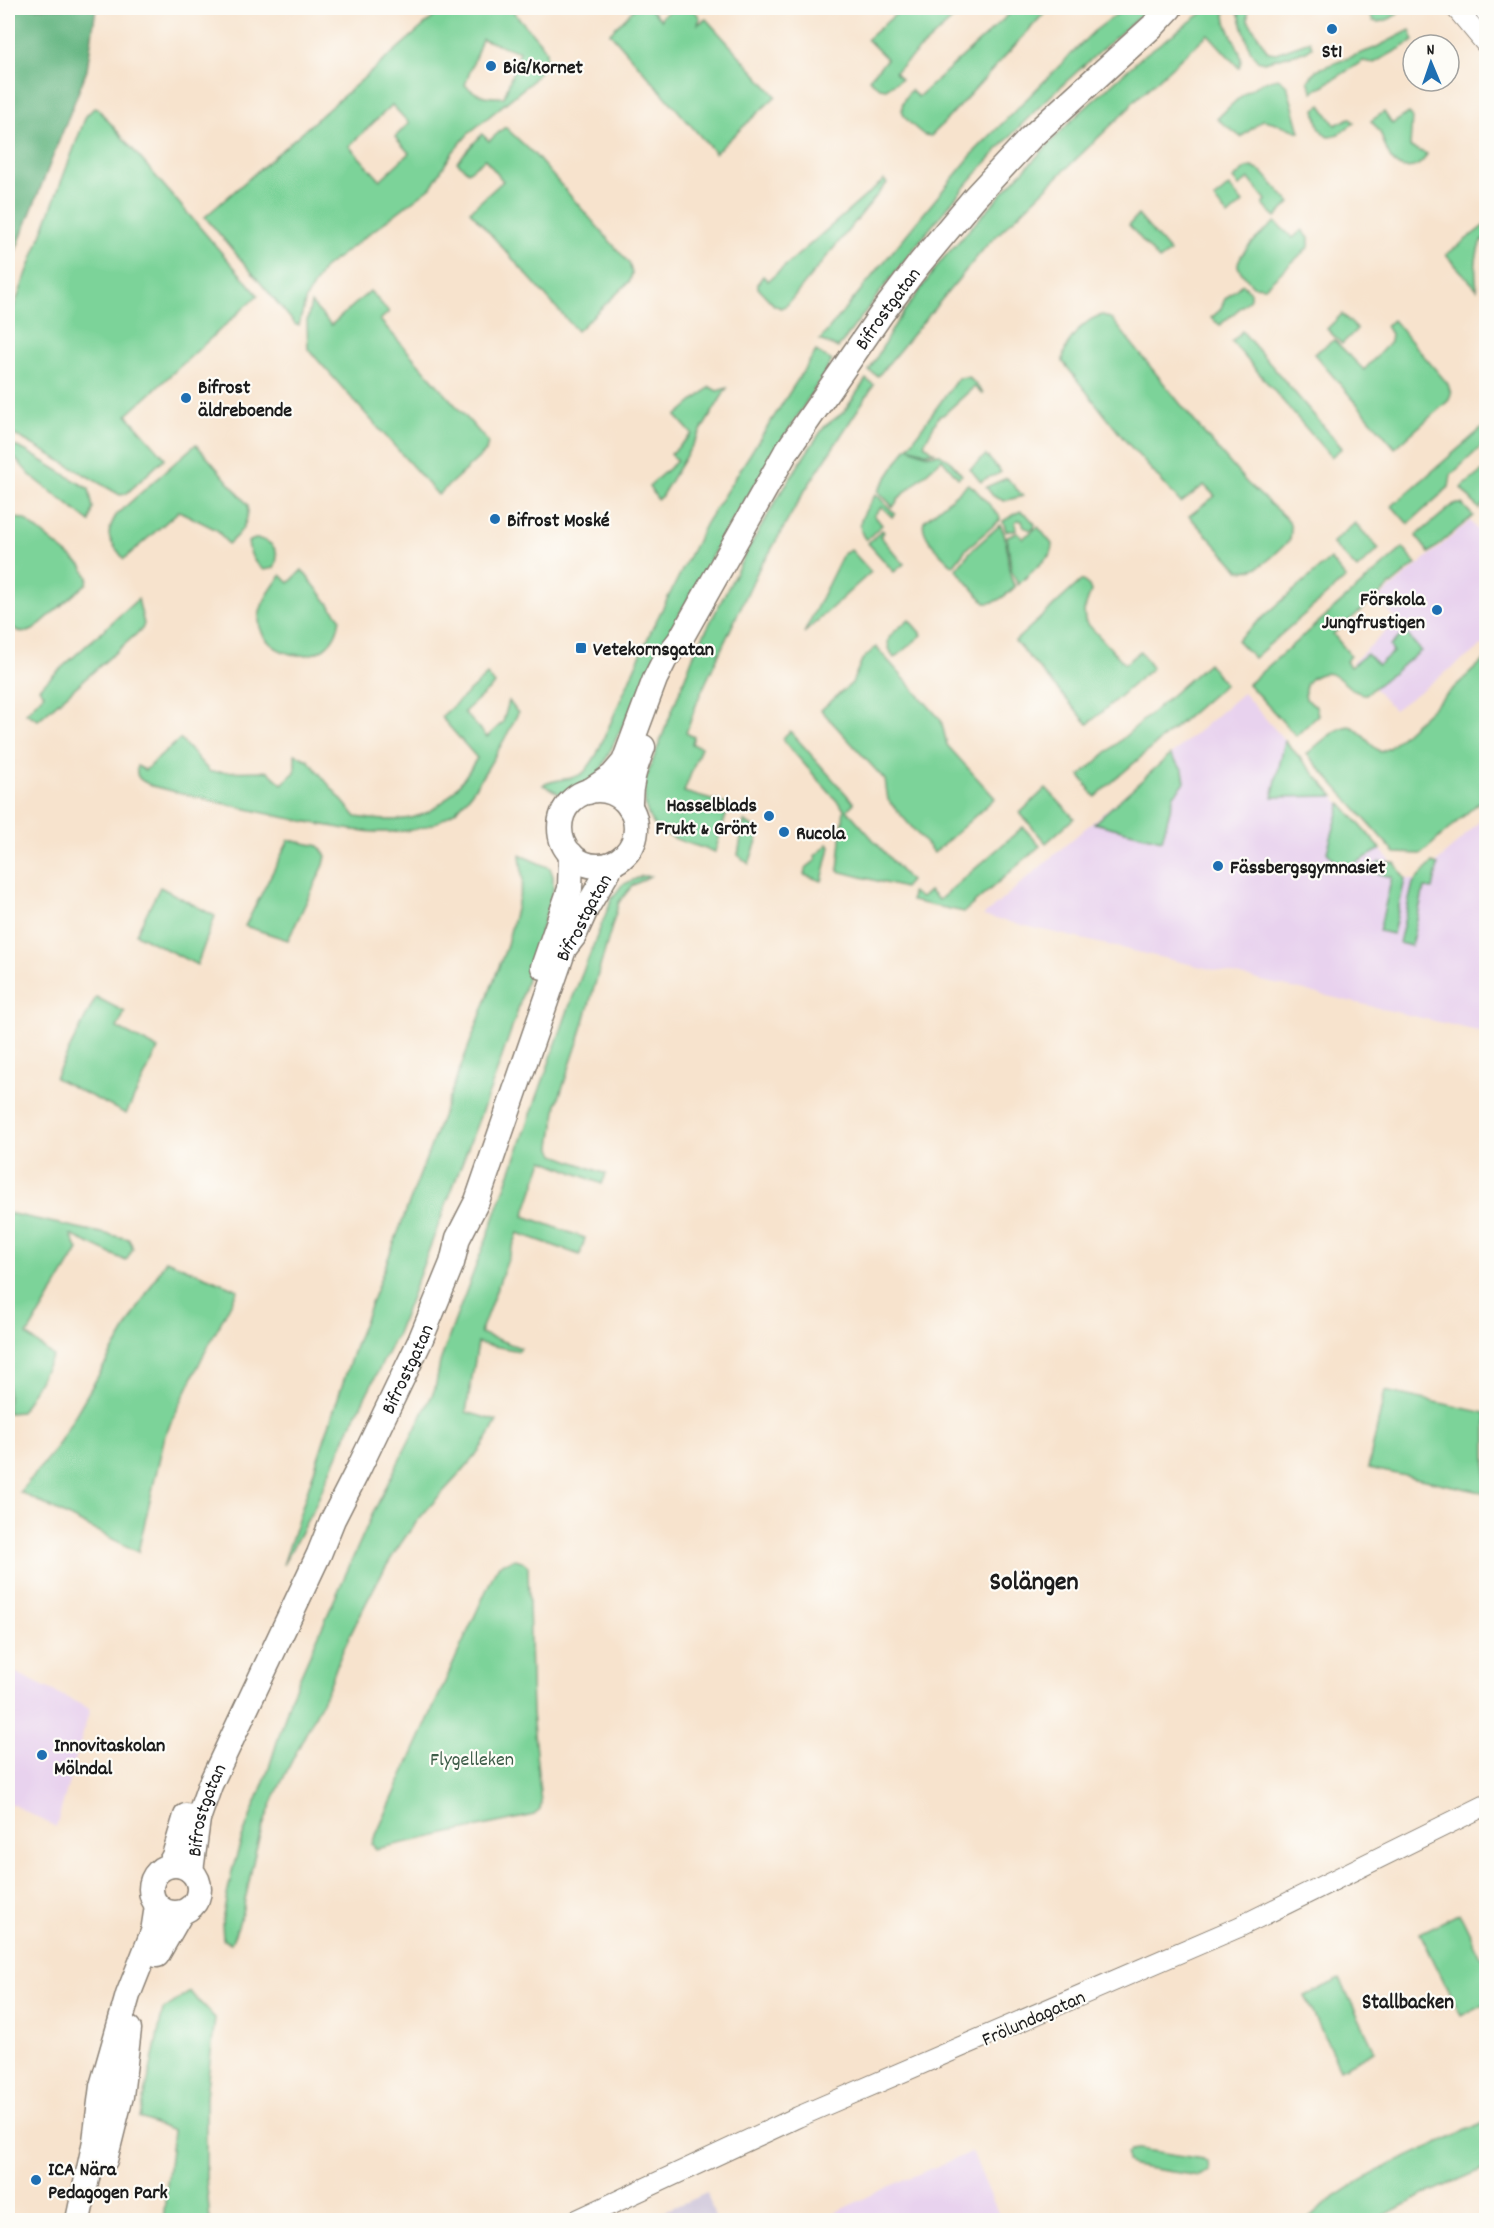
<svg xmlns="http://www.w3.org/2000/svg" width="1494" height="2228" font-family="Dekko,sans-serif">
<style>
.built{fill:#e8d2ee}
.industrial{fill:#c9bfd7}
.green{fill:#7bd399;stroke:#4c785a;stroke-width:1.5;fill-rule:evenodd}
.forest{fill:#64b581;stroke:#40684e;stroke-width:1.5}
.lines{fill:none;stroke-linecap:round;stroke-linejoin:round}
.minor-casing{stroke:#8a8074;stroke-width:22}
.major-casing{stroke:#8a8074;stroke-width:27}
.minor{stroke:#fff;stroke-width:20}
.major{stroke:#fff;stroke-width:24}
.poi-dot{fill:#1f6fb2;stroke:#fdfcf7;stroke-width:2}
.labels{text-anchor:middle;stroke-width:4.5;stroke-linejoin:round;paint-order:stroke}
.poi-label{font-size:20px;font-weight:bold;fill:#1c1c1c;stroke:#fdfcf7;text-anchor:start}
.street-label{font-size:20px;fill:#1c1c1c;stroke:#fdfcf7}
.park-label{font-size:20px;fill:#3d5c48;stroke:#fdfcf7}
.neighbourhood-label{font-size:21px;font-weight:bold;fill:#1c1c1c;stroke:#fdfcf7}
.district-label{font-size:26px;font-weight:bold;fill:#1c1c1c;stroke:#fdfcf7}
</style>
<rect width="100%" height="100%" fill="#fdfcf7"/>
<filter id="ink" filterUnits="userSpaceOnUse"><feTurbulence type="fractalNoise" baseFrequency=".0167" numOctaves="2"/><feDisplacementMap in="SourceGraphic" scale="12" xChannelSelector="R" yChannelSelector="G"/><feConvolveMatrix kernelMatrix="1 2 1 2 8 2 1 2 1" color-interpolation-filters="sRGB"/></filter>
<filter id="wash" filterUnits="userSpaceOnUse"><feTurbulence type="fractalNoise" baseFrequency=".008" numOctaves="4" result="noise"/><feDisplacementMap in="SourceGraphic" scale="24" xChannelSelector="R" yChannelSelector="G"/><feGaussianBlur stdDeviation="1.35" result="paint"/><feColorMatrix in="noise" values="0 0 0 0 0 0 0 0 0 0 0 0 0 0 0 0 0 1.4 0 .05"/><feComposite in="paint" operator="in"/></filter>
<g filter="url(#wash)">
<rect width="100%" height="100%" fill="#f7e3cd"/>
<!-- built -->
<g class="built">
<path d="M1470,521L1486,540V643L1394,710L1352,663L1397,621L1378,599Z"/>
<path d="M1243,693L1390,860L1403,878L1418,881L1486,815V1033L983,916Z"/>
<path d="M8,1669L90,1709L56,1827L8,1802Z"/>
<path d="M972,2152L1001,2220H823L825,2217L901,2181Z"/>
</g>
<!-- industrial -->
<path class="industrial" d="M707,2193L716,2220H643Z"/>
<!-- green -->
<g class="green">
<path d="M444,8H510L540,42L546,51V60L541,70L530,83L469,133L452,153L431,187L324,268L306,298L299,325H296L205,217ZM482,39L520,52L504,97C487,98 477,96 465,85ZM392,105L409,123L395,137L409,153L380,180L349,146Z"/>
<path d="M635,8H649L661,20L662,16C673,7 693,4 700,18L698,24L706,19L776,96L715,153L610,33Z"/>
<path d="M903,8H965L895,72L901,79L886,89L880,88L869,79L887,59L867,39Z"/>
<path d="M1016,8H1049L941,126L931,136L924,135C906,121 892,110 911,90L918,97Z"/>
<path d="M1125,8H1149C1111,41 1073,74 1037,109C963,182 900,265 838,348L820,340L975,151L1093,32Z"/>
<path d="M1209,8H1224C1225,14 1225,21 1228,27C1232,39 1246,55 1239,68L1208,34L1132,103L1130,107L987,245L878,376L869,371L896,323L941,261L1006,189L1073,119L1143,56Z"/>
<path d="M1237,8H1248V20L1268,52L1276,53L1310,41L1312,47L1306,51L1264,62L1257,60L1250,50Z"/>
<path d="M1367,8H1404C1395,16 1386,24 1373,21Z"/>
<path d="M1410,30L1414,41L1374,63L1363,61L1313,92L1308,81L1316,70L1375,48Z"/>
<path d="M1278,78L1287,85L1300,132C1287,128 1275,121 1263,120L1241,137L1217,119C1235,101 1252,83 1278,78Z"/>
<path d="M1321,105L1335,125L1350,118L1354,123L1338,134L1328,137C1318,132 1317,119 1315,109Z"/>
<path d="M94,108L98,109L258,295L127,415L165,458L126,494L120,495L21,438L8,433V323L86,116Z"/>
<path d="M1384,112L1392,124L1409,113L1412,116L1410,147L1427,154C1424,161 1420,165 1413,167C1392,172 1387,152 1382,137C1380,131 1375,126 1371,121Z"/>
<path d="M505,127L534,154L629,263L632,273L630,281L577,331L470,211L503,181L485,159L468,172L457,162L482,134L489,141Z"/>
<path d="M1252,167L1262,172L1290,203L1276,217L1263,205L1266,200L1249,179L1239,186L1233,179L1246,168Z"/>
<path d="M884,180L887,183L787,305L781,308L774,305L758,288V283L763,276L768,281Z"/>
<path d="M1229,186L1243,203L1228,216L1214,199Z"/>
<path d="M1138,215L1170,252L1159,260L1129,225Z"/>
<path d="M1275,222L1293,238L1302,230L1309,238V247L1265,287L1253,286C1249,281 1240,273 1238,266C1236,254 1266,230 1275,222Z"/>
<path d="M1486,224V244L1482,240C1474,258 1475,270 1477,289L1446,255Z"/>
<path d="M1242,284L1250,291V298L1247,302L1220,325L1211,318L1220,310L1225,299Z"/>
<path d="M370,291L389,312L380,320L488,442L486,451L438,495L308,349L307,321L311,303L331,325Z"/>
<path d="M1342,314L1357,329L1342,344L1327,329Z"/>
<path d="M1103,315L1112,319L1203,432L1247,483L1289,521L1291,530L1290,540C1276,552 1259,575 1239,570L1189,516L1215,496L1204,485L1181,503L1123,438L1063,362C1062,344 1086,317 1103,315Z"/>
<path d="M1393,320L1448,384L1451,394L1448,401L1395,448L1314,354L1334,340L1364,370L1390,342L1391,334L1386,326Z"/>
<path d="M1242,331L1342,448L1331,457L1232,342Z"/>
<path d="M816,351L832,361L730,524L660,649L599,774L580,789L570,793L560,794L543,785C555,778 571,781 583,773C588,769 592,761 596,756L650,633L706,523Z"/>
<path d="M969,377L983,393L982,394L974,387L943,415L939,416L924,444L934,452L927,453L908,447L958,378Z"/>
<path d="M866,379L874,385L804,492L767,557L761,564L699,697L686,733L694,737L692,744L701,747L684,792L729,805L715,852C671,837 637,835 646,778L694,654L746,553L780,494L807,452L825,426L844,412Z"/>
<path d="M710,387L717,391L727,388L661,497L657,499L649,486L677,461L671,454L692,434L676,416Z"/>
<path d="M1486,425V442L1451,475L1449,487L1408,524L1392,506Z"/>
<path d="M8,443L26,451L89,489L93,508L90,522L30,475L10,452L8,454Z"/>
<path d="M196,444L248,505C249,523 241,533 228,544L217,530L179,511L124,559C109,540 103,536 117,514Z"/>
<path d="M907,447L928,455L940,454L950,461L962,475L958,478L942,459L901,496L893,507L878,491Z"/>
<path d="M986,455L1001,472C995,477 987,476 981,482L970,469Z"/>
<path d="M1481,472H1486V502L1479,509L1461,488Z"/>
<path d="M1007,478L1023,496L1004,501L993,496L986,487Z"/>
<path d="M968,484L973,487L999,515L1000,520L966,549L953,566C943,556 919,536 924,521Z"/>
<path d="M876,494L895,514L892,517L882,507L874,515L882,525L866,540C852,524 867,509 876,494Z"/>
<path d="M1454,504H1462L1473,516L1429,553L1416,536Z"/>
<path d="M1020,511L1027,515L1035,524L1034,528L1030,530L1024,526L1022,521L1018,520L1015,522L1016,531H1006L1003,521Z"/>
<path d="M13,518L24,519L81,565L88,577L87,583L33,630C21,635 15,631 8,622V523Z"/>
<path d="M1355,523L1379,549L1357,569L1332,543Z"/>
<path d="M1000,525C1011,541 1004,568 1015,587C1007,594 997,604 985,603L956,569L970,552Z"/>
<path d="M1038,527L1052,544L1051,554L1018,585L1011,570L1007,536L1018,533L1023,538Z"/>
<path d="M882,530L884,532L880,536L904,564L894,572L868,543Z"/>
<path d="M255,539C272,539 282,552 274,568L264,570C253,562 250,555 248,542Z"/>
<path d="M1403,548L1416,564L1333,634L1351,656L1346,661L1350,667L1367,654L1378,665L1393,652L1390,646L1405,632L1421,651L1366,694C1344,694 1338,661 1312,678C1304,684 1304,691 1306,699L1316,706L1318,715L1296,736L1248,684Z"/>
<path d="M851,550L871,572L804,633L843,554Z"/>
<path d="M1330,559L1346,578L1254,658L1237,640Z"/>
<path d="M302,570L340,618C334,674 260,660 259,620C259,604 272,588 281,575L289,583Z"/>
<path d="M1082,580L1089,586L1091,591L1084,611L1085,621L1125,664L1140,651L1152,668L1088,724L1015,641Z"/>
<path d="M138,599L144,624L142,629L38,720L26,713L44,694L39,688Z"/>
<path d="M909,620L922,635L894,658C880,637 893,633 909,620Z"/>
<path d="M876,647L941,720L947,745L995,798L934,853L888,800L885,780L821,710L852,683L862,660Z"/>
<path d="M1486,658V796L1421,854L1395,853L1307,754C1315,747 1341,722 1352,727C1363,732 1369,746 1381,752L1389,748Z"/>
<path d="M1208,663L1225,684L1095,797L1080,776Z"/>
<path d="M487,675L495,684L464,712L487,737L503,722L509,701L518,713C507,736 472,799 454,812C435,826 412,832 389,832C362,833 334,827 308,822C255,812 204,799 152,786C141,780 135,779 137,766L145,770L180,739L210,772L268,771L282,784L295,772V754L308,760L356,817C420,827 444,813 477,758L441,717Z"/>
<path d="M790,731L854,803L847,810L910,881L904,888L838,871L844,809L782,739Z"/>
<path d="M1285,741L1334,796L1272,797Z"/>
<path d="M1170,755L1183,770L1185,782L1174,795L1162,840L1094,823Z"/>
<path d="M1046,788L1074,818L1046,843L1020,813Z"/>
<path d="M1341,803L1381,849L1350,866L1335,862L1327,852Z"/>
<path d="M744,821L760,832L749,864L738,855Z"/>
<path d="M1023,827L1040,846L964,912L911,901L912,892L921,898L929,891L939,900Z"/>
<path d="M289,840L319,846L326,856L324,865L288,940L245,926Z"/>
<path d="M828,844L830,847L822,881L804,875L806,868L816,860L815,856Z"/>
<path d="M520,855L550,868L553,876V890L516,1016L495,1077L396,1336L351,1425L315,1506L283,1565L356,1343L506,948L523,882Z"/>
<path d="M1380,862L1395,863L1405,879L1393,934L1379,931L1392,877L1367,871Z"/>
<path d="M1432,863L1438,865L1433,889L1424,888L1411,946L1399,943L1413,883Z"/>
<path d="M642,876H650L632,886L619,902L579,1039L557,1104L551,1146L555,1155L606,1174L602,1184L543,1160L524,1216L585,1238L580,1255L518,1233L480,1333L521,1348L519,1351L478,1343L466,1412L497,1421C476,1464 443,1488 415,1524C386,1561 365,1604 345,1646C338,1660 334,1675 328,1689C306,1736 279,1780 262,1829C249,1866 248,1908 231,1943L223,1940L222,1921L232,1871L242,1838L268,1771L291,1697L372,1515L435,1389L440,1362L454,1323L492,1224L569,1007L612,898L622,885Z"/>
<path d="M160,887L215,916L197,965L136,934Z"/>
<path d="M96,997L125,1012L117,1028L158,1049L126,1114L55,1078Z"/>
<path d="M8,1213L129,1239L133,1248L126,1261L71,1235L78,1250L27,1335L53,1356L21,1412L8,1413V1237H9L8,1235Z"/>
<path d="M166,1260L238,1290L202,1358L165,1435L138,1552L20,1492L56,1448Z"/>
<path d="M1385,1391L1486,1413V1493L1368,1468Z"/>
<path d="M515,1559L522,1561L528,1566L532,1713L541,1803L540,1810L534,1815L376,1849L372,1844L494,1573L499,1565Z"/>
<path d="M1460,1913L1486,1967V2003L1461,2016L1420,1933Z"/>
<path d="M1340,1979L1375,2051L1340,2069L1305,1996Z"/>
<path d="M190,1992L215,2018L206,2096V2177L210,2220H163L173,2131L140,2118L163,2010Z"/>
<path d="M1486,2121V2168L1424,2195L1376,2220H1306C1356,2174 1426,2150 1486,2121Z"/>
<path d="M1138,2149L1203,2159L1208,2163L1209,2171L1199,2176L1133,2166L1127,2161V2154L1131,2150Z"/>
</g>
<!-- forest -->
<path class="forest" d="M8,8H96L87,70L8,270Z"/>
</g>
<g filter="url(#ink)">
<g class="lines">
<defs>
<g id="minor">
<path d="M1456,8L1486,44"/>
<path d="M1484,8L1486,12"/>
<path d="M577,2220L798,2117L1239,1927L1486,1805"/>
</g>
<g id="major">
<circle cx="598" cy="828" r="38"/>
<path id="s1" d="M588,792L612,776L624,762L655,679L665,659L680,640L786,452L882,313L920,263L975,197L1030,138L1155,24L1170,8"/>
<path d="M630,808C629,785 635,767 643,747"/>
<path d="M543,967L570,889L571,854"/>
<circle cx="175" cy="1889" r="24"/>
<path d="M169,1865L174,1856L186,1816"/>
<path id="s2" d="M191,1871L198,1819L210,1785L319,1554L333,1519L359,1468L420,1341L452,1263L458,1238L477,1201L564,949L574,936L586,909L613,863"/>
<path d="M157,1955L181,1913"/>
<path d="M105,2160L121,2096L129,2029"/>
<path d="M78,2220L95,2141L102,2086L128,1995L153,1932L157,1906"/>
</g>
</defs>
<!-- minor casing -->
<use href="#minor" class="minor-casing"/>
<!-- major casing -->
<use href="#major" class="major-casing"/>
<!-- minor -->
<use href="#minor" class="minor"/>
<!-- major -->
<use href="#major" class="major"/>
</g>
</g>
<!-- markers -->
<g class="poi-dot">
<circle cx="1332" cy="29" r="6"/>
<circle cx="491" cy="66" r="6"/>
<circle cx="186" cy="398" r="6"/>
<circle cx="495" cy="519" r="6"/>
<circle cx="1437" cy="610" r="6"/>
<rect x="575" y="642" width="12" height="12" rx="3"/>
<circle cx="769" cy="816" r="6"/>
<circle cx="784" cy="832" r="6"/>
<circle cx="1218" cy="866" r="6"/>
<circle cx="42" cy="1755" r="6"/>
<circle cx="36" cy="2180" r="6"/>
</g>
<g class="labels">
<!-- poi labels -->
<g class="poi-label">
<text x="1332" y="57" text-anchor="middle">St1</text>
<text x="503" y="73">BiG/Kornet</text>
<text x="198" y="393">Bifrost<tspan x="198" dy="23">äldreboende</tspan></text>
<text x="507" y="526">Bifrost Moské</text>
<text x="1425" y="605" text-anchor="end">Förskola<tspan x="1425" dy="23">Jungfrustigen</tspan></text>
<text x="593" y="655">Vetekornsgatan</text>
<text x="757" y="811" text-anchor="end">Hasselblads<tspan x="757" dy="23">Frukt &amp; Grönt</tspan></text>
<text x="796" y="839">Rucola</text>
<text x="1230" y="873">Fässbergsgymnasiet</text>
<text x="54" y="1751">Innovitaskolan<tspan x="54" dy="23">Mölndal</tspan></text>
<text x="48" y="2175">ICA Nära<tspan x="48" dy="23">Pedagogen Park</tspan></text>
</g>
<!-- street labels -->
<g class="street-label">
<text dy="7" stroke="none"><textPath href="#s1" startOffset="574">Bifrostgatan</textPath></text>
<text dy="7" stroke="none"><textPath href="#s2" startOffset="1035">Bifrostgatan</textPath></text>
<text dy="7" stroke="none"><textPath href="#s2" startOffset="549">Bifrostgatan</textPath></text>
<text dy="7" stroke="none"><textPath href="#s2" startOffset="63">Bifrostgatan</textPath></text>
<text transform="translate(1033 2017) rotate(-24)" y="7">Frölundagatan</text>
</g>
<!-- park labels -->
<g class="park-label">
<text x="472" y="1765">Flygelleken</text>
</g>
<!-- neighbourhood labels -->
<g class="neighbourhood-label">
<text x="1408" y="2008">Stallbacken</text>
</g>
<!-- district labels -->
<g class="district-label">
<text x="1034" y="1589">Solängen</text>
</g>
</g>
<!-- margin -->
<rect width="1494" height="2228" fill="none" stroke="#fdfcf7" stroke-width="30"/>
<!-- north arrow -->
<g transform="translate(1431 63) rotate(358)"><circle r="28" fill="#fdfcf7" stroke="#a3a29f" stroke-width="1.5"/>
<path d="M0-4.5L10 22L0 15L-10 22Z" fill="#1f6fb2"/>
<text y="-9" font-size="16" font-weight="bold" text-anchor="middle" fill="#1c1c1c">N</text>
</g>
</svg>
